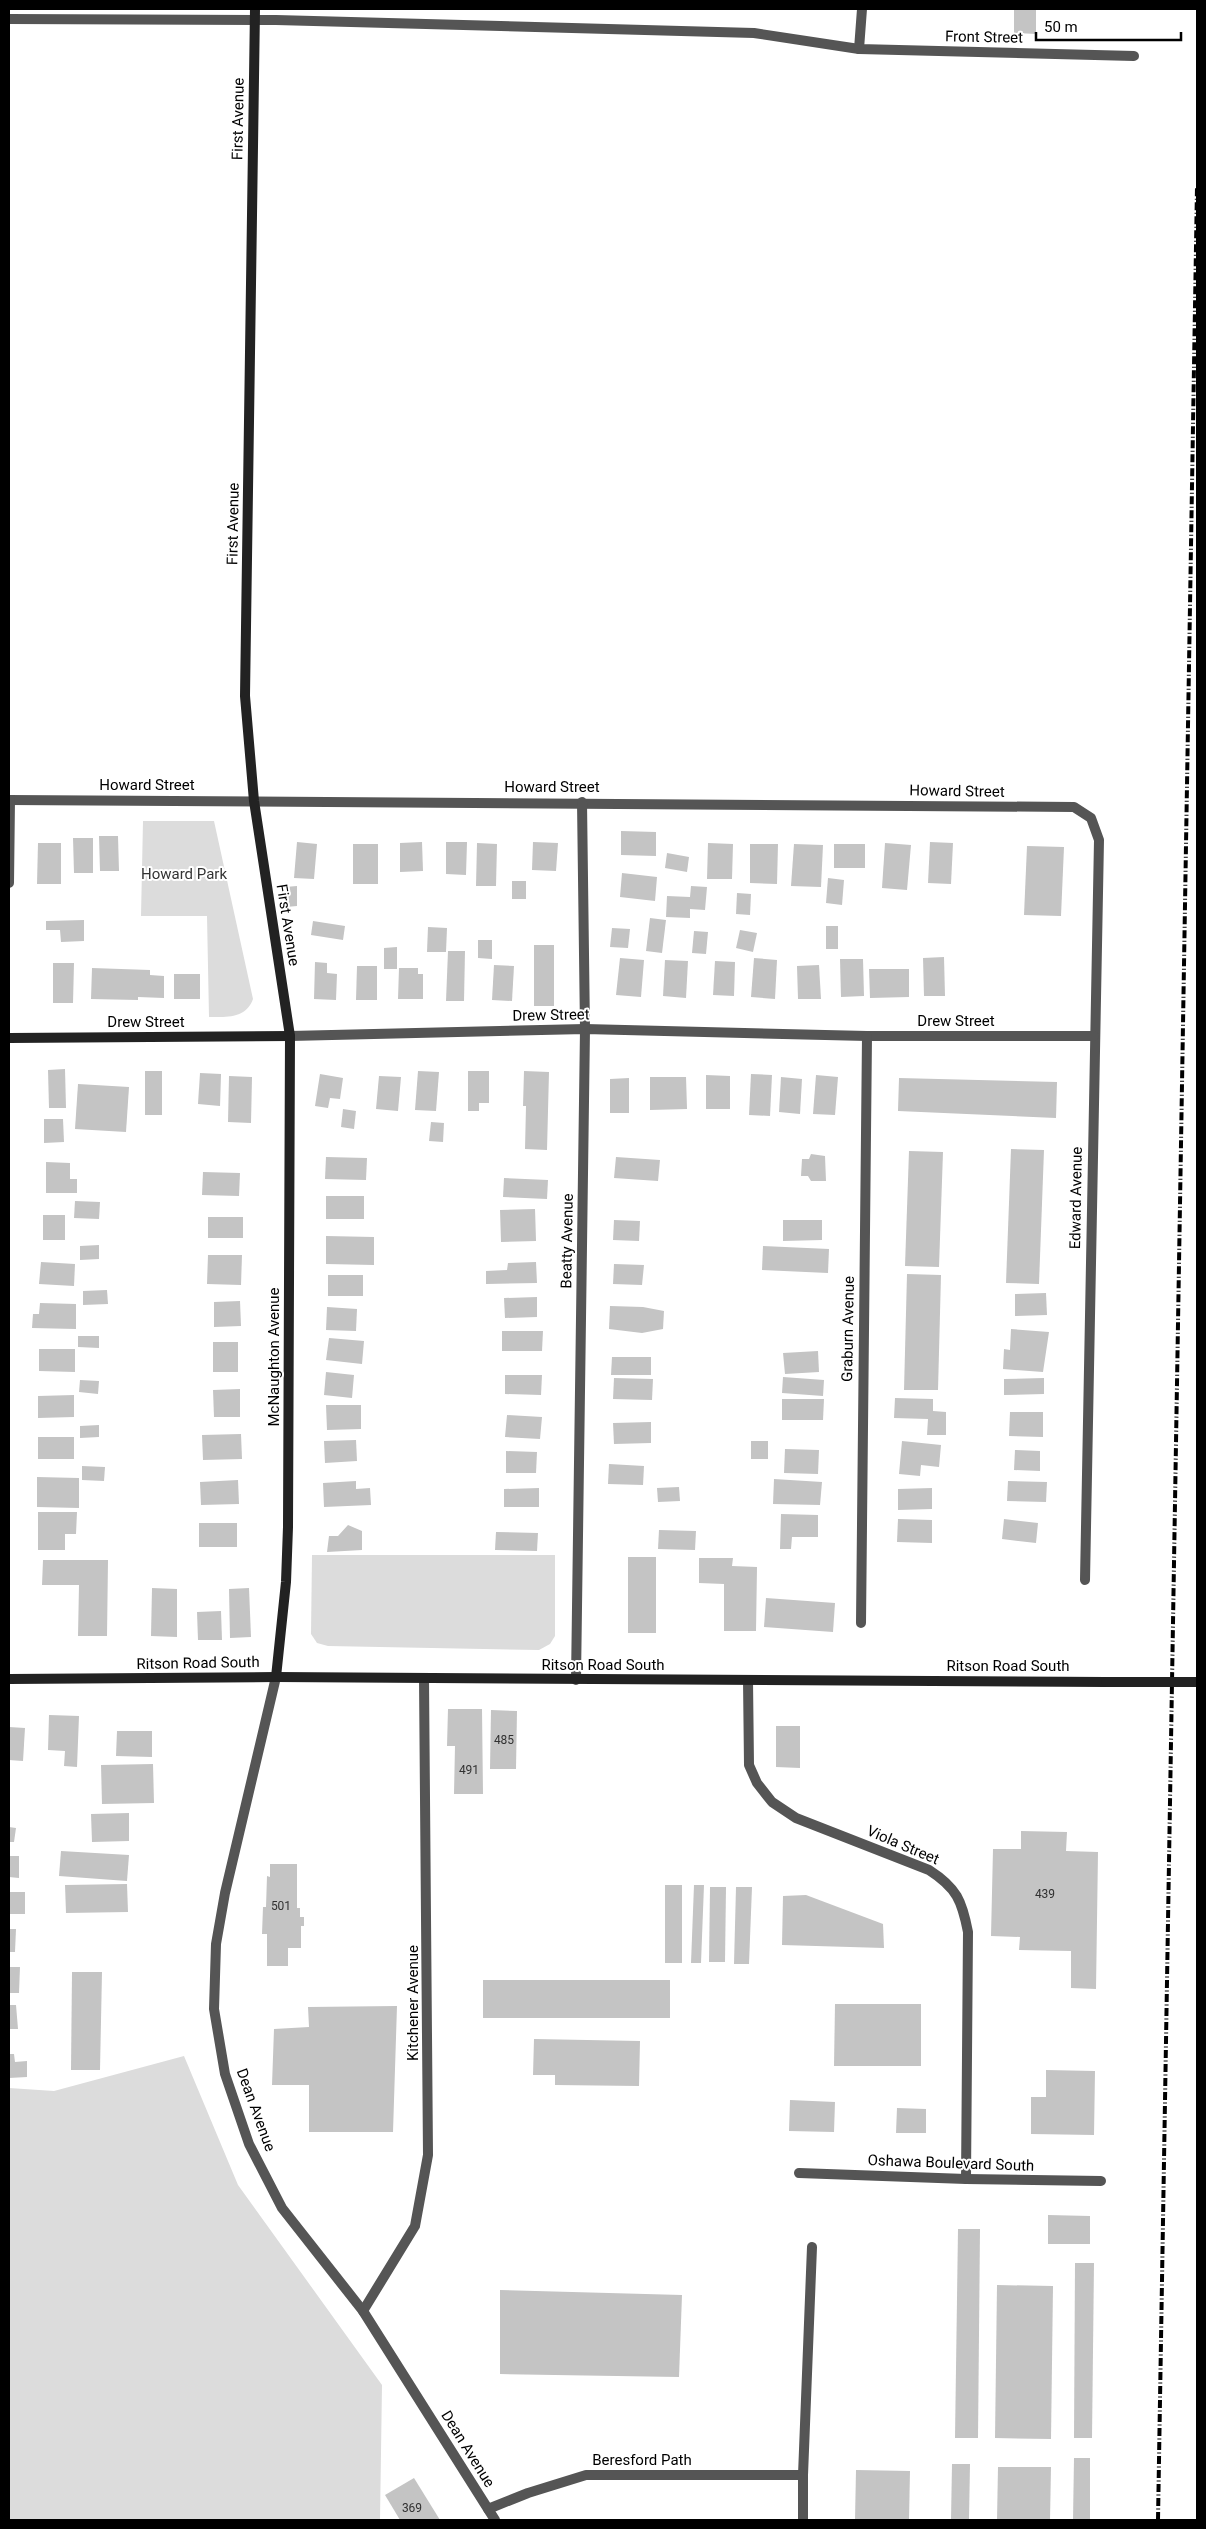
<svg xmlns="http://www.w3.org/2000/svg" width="1206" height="2529" font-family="Roboto,sans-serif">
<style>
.green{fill:#dcdcdc}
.building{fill:#c4c4c4}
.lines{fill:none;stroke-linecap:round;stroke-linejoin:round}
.street{stroke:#555;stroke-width:10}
.secondary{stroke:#222;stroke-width:10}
.rail{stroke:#000;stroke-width:4;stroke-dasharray:8 2.5 1 2.5;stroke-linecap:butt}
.secondary-bridge{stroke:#222;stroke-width:10}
.labels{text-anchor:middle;stroke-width:4;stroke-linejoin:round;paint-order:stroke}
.number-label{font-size:12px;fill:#313131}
.street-label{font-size:15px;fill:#000;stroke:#fff}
.park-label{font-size:15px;fill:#333;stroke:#fff}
</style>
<rect width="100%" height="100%" fill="#fff"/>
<!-- green -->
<g class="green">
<path d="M143,821H214L253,999C246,1019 226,1017 209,1017L207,916H141Z"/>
<path d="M312,1555H555V1636L550,1644L539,1650L328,1646L317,1643L311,1634Z"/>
<path d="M184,2056L238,2185L382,2385L380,2520H9V2088L54,2091Z"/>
</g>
<!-- building -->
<g class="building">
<path d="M1014,9H1036V34L1014,33Z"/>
<path d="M621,831L656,832V856L621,855Z"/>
<path d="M99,836H118L119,871H100Z"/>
<path d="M73,838H93V873H74Z"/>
<path d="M297,842L317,844L314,879L294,878Z"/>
<path d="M422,842L423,871L400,872V843Z"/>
<path d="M446,842H467L466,875L446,874Z"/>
<path d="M533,842L558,843L556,871L532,870Z"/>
<path d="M930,842L953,843L951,884L928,883Z"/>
<path d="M38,843H61V884H37Z"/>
<path d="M477,843L497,844L496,886H476Z"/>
<path d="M708,843L733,844L732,879H707Z"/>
<path d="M885,843L911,845L907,890L882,888Z"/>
<rect x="353" y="844" width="25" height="40"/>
<path d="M750,844H778L777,884L750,883Z"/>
<path d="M794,844L823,845L821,887L791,886Z"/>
<rect x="834" y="844" width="31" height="24"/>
<path d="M1027,846L1064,847L1061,916L1024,915Z"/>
<path d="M667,853L689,857L687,872L665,868Z"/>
<path d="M622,873L657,877L655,901L620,897Z"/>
<path d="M828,878L844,880L842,905L826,903Z"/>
<rect x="512" y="881" width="14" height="18"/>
<path d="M297,886V906L286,907L285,887Z"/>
<path d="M691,886L707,887L705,910L690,909V918L666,917L667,896L690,897Z"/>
<path d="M737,893L751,894L750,915L736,914Z"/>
<path d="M650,918L666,920L662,953L646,951Z"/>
<path d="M84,920V941L61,942L60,930H46V921Z"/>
<path d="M313,921L345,926L343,940L311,935Z"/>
<rect x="826" y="926" width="12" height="23"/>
<path d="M428,927L447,928L446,952H427Z"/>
<path d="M612,928L630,929L628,948L610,947Z"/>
<path d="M740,930L757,933L753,952L736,948Z"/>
<path d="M694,931L708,932L706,954L692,953Z"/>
<path d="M478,940H492V959L478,958Z"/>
<rect x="534" y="945" width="20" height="61"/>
<path d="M397,947V969H384V948Z"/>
<path d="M448,951H465L464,1001H446Z"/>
<path d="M944,957L945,996H924L923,958Z"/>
<path d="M620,958L644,960L641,997L616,995Z"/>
<path d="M754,958L777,960L775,999L751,997Z"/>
<path d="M840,959H863L864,996L841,997Z"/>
<path d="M665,960L688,961L686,998L663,996Z"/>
<path d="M715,961L735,962L734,996L713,995Z"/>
<path d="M315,962L327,963V973L337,974L336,1000L314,999Z"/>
<path d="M53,963H74L73,1003H53Z"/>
<path d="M494,965L514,966L512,1001L492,1000Z"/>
<path d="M819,965L821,999H798L797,966Z"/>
<path d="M357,966H377V1000H356Z"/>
<path d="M92,968L150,970V975L164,976V998L138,997V1000L91,999Z"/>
<path d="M399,968H418V974H423V999H398Z"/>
<path d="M869,969H909V997L870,998Z"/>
<rect x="174" y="974" width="26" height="25"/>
<path d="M65,1069L66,1108H49L48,1070Z"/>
<rect x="145" y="1071" width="17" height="44"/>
<path d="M418,1071L439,1072L436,1111L415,1110Z"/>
<path d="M468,1071H489V1103H479V1111H468Z"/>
<path d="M524,1071L549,1072L547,1150L525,1149L526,1106H523Z"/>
<path d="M200,1073L221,1074L220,1106L198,1104Z"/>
<path d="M320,1074L343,1078L340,1099L330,1098L328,1108L315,1106Z"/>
<path d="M751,1074L772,1075L770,1116L749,1115Z"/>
<path d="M706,1075L730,1076V1109H706Z"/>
<path d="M816,1075L838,1077L835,1115L813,1114Z"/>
<path d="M229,1076L252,1077L251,1123L228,1122Z"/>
<path d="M379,1076L401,1077L398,1111L376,1109Z"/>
<path d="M650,1077H686L687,1109L650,1110Z"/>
<path d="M781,1077L802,1079L800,1114L779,1112Z"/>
<path d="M629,1078V1113H610V1079Z"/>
<path d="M899,1078L1057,1082L1056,1118L898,1111Z"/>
<path d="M78,1084L129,1087L126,1132L75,1129Z"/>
<path d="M343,1109L356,1111L354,1129L341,1127Z"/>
<path d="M44,1119H63L64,1142L44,1143Z"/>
<path d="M431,1122L444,1123L443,1142L429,1141Z"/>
<path d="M1011,1149L1044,1150L1039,1284L1006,1283Z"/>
<path d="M909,1151L943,1152L939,1267L905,1266Z"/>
<path d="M811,1154L825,1156L826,1181H811L808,1176H801L802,1159H809Z"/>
<path d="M326,1157L367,1158L366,1180L325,1179Z"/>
<path d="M616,1157L660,1160L658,1181L614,1178Z"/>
<path d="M46,1162L70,1163V1179H77V1193H46Z"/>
<path d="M203,1172L240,1173L239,1196L202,1195Z"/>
<path d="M504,1178L548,1180L547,1199L503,1197Z"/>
<rect x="326" y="1196" width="38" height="23"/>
<path d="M75,1201L100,1202L99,1219L74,1218Z"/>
<path d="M535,1209L536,1241L501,1242L500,1210Z"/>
<rect x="43" y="1215" width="22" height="25"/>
<rect x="208" y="1217" width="35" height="21"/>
<path d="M614,1220L640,1221L639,1241L613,1240Z"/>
<path d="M783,1220H822V1240L783,1241Z"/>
<path d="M326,1236L374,1237V1265L326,1264Z"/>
<path d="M99,1245V1259L80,1260V1246Z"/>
<path d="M763,1246L829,1249L828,1273L762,1270Z"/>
<path d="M208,1255H242L241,1285L207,1284Z"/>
<path d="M41,1262L75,1264L74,1286L39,1284Z"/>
<path d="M536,1262L537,1283L486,1284V1271L507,1270L508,1263Z"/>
<path d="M614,1264L644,1265L642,1285L613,1284Z"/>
<path d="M907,1274L941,1275L938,1390H904Z"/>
<rect x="328" y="1275" width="35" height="21"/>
<path d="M107,1290L108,1304L83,1305V1291Z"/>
<path d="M1046,1293L1047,1315L1015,1316V1294Z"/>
<path d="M537,1297V1317L505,1318L504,1298Z"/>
<path d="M240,1301L241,1326L214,1327V1302Z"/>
<path d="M40,1303L76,1304V1329L32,1328L33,1314H39Z"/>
<path d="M610,1306L643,1307L664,1311L663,1329L642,1333L609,1329Z"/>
<path d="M327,1307L357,1309L356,1331L326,1330Z"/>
<path d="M1011,1329L1049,1332L1043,1372L1003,1369L1004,1349L1010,1350Z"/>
<path d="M502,1331H543L542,1351H502Z"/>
<path d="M78,1336H99V1348L78,1347Z"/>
<path d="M329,1338L364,1341L362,1364L326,1360Z"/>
<rect x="213" y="1342" width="25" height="30"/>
<path d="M39,1349H75V1372L39,1371Z"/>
<path d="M818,1351L819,1372L785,1374L783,1353Z"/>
<path d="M612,1357H651V1375H611Z"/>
<path d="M326,1372L354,1375L352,1398L324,1395Z"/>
<path d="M505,1375H542L541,1395L505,1394Z"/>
<path d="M783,1377L824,1380L823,1396L782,1393Z"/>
<path d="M614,1378L653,1379L652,1400L613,1399Z"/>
<path d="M1044,1378V1394L1004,1395V1379Z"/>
<path d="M80,1380L99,1381L98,1394L79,1392Z"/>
<path d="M240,1389V1417H214L213,1390Z"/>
<path d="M74,1395V1417L38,1418V1396Z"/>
<path d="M895,1398L933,1399V1411L946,1412V1435H927L928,1419L894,1418Z"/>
<path d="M782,1399H824L823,1420H782Z"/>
<path d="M326,1405H361V1429L327,1430Z"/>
<path d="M1010,1412H1043V1437L1009,1436Z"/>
<path d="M507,1415L542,1417L540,1439L505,1437Z"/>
<path d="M651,1422V1443L614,1444L613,1423Z"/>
<path d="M99,1425V1437L80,1438V1426Z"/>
<path d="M241,1434L242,1459L203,1460L202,1435Z"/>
<rect x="38" y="1437" width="36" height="22"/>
<path d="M356,1440L357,1461L325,1463L324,1441Z"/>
<rect x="751" y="1441" width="17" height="18"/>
<path d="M902,1441L941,1445L939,1467L921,1465L920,1476L899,1474Z"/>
<path d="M785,1449L819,1450L818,1474L784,1473Z"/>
<path d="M1015,1450L1040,1451V1471L1014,1470Z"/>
<path d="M506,1451L537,1452L536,1473H506Z"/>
<path d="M609,1464L644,1466L643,1485L608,1484Z"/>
<path d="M82,1466L105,1467L104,1481L82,1480Z"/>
<path d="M37,1477L79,1478V1508L37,1507Z"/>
<path d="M774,1479L822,1482L820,1505L773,1504Z"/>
<path d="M238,1480L239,1504L201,1505L200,1482Z"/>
<path d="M356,1481V1489L370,1488L371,1505L324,1507L323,1483Z"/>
<path d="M1008,1481L1047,1482L1046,1502L1007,1501Z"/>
<path d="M679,1487L680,1501L658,1502L657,1488Z"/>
<path d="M539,1488V1507H504V1489Z"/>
<path d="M932,1488V1509L898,1510V1489Z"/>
<path d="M38,1512H77L76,1534H65V1550H38Z"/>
<path d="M781,1514L818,1515V1537H792L791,1549H780Z"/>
<path d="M898,1519L932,1520V1543L897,1542Z"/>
<path d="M1004,1519L1038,1523L1036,1543L1002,1539Z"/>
<rect x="199" y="1523" width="38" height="24"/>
<path d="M348,1525L362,1531V1550L327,1552L329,1536H338Z"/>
<path d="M659,1530L696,1531L695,1550L658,1549Z"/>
<path d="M496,1532L538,1533L537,1551L495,1550Z"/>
<rect x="628" y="1557" width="28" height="76"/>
<path d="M699,1558H733L732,1566L757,1567L756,1631H724V1584L699,1583Z"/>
<path d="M43,1560H108L107,1636H78L79,1585H42Z"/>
<path d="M152,1588L177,1589V1637L151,1636Z"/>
<path d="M249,1588L251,1637L230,1638L229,1589Z"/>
<path d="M766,1598L835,1603L833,1632L764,1627Z"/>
<path d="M221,1611L222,1640H198L197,1612Z"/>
<path d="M448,1709H482L483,1794H454L455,1746H447Z"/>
<path d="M491,1710L517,1711L516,1769H490Z"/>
<path d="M49,1715L79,1716L77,1767L64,1766L65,1751L48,1750Z"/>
<path d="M776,1726H800V1768L776,1767Z"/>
<path d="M9,1727L25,1728L23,1761L9,1760Z"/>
<path d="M117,1731H152V1757L116,1756Z"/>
<path d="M153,1764L154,1803L102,1804L101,1765Z"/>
<path d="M129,1813V1841L92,1842L91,1814Z"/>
<path d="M9,1827L16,1828L14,1842H9Z"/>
<path d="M1021,1831L1067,1832L1066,1851L1098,1852L1096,1989L1071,1988V1951L1019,1950L1020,1937L991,1936L993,1849H1021Z"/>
<path d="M61,1851L129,1855L127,1881L59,1876Z"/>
<path d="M9,1856H19V1878L9,1877Z"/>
<path d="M270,1864H297V1908H300V1917H304V1926H301V1948H288V1966H267V1934H262L263,1907H266L267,1876L270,1877Z"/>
<path d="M127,1884L128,1912L66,1913L65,1885Z"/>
<rect x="665" y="1885" width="17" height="78"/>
<path d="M694,1885H704L701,1963H691Z"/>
<path d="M710,1887H726L725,1962H709Z"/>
<path d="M736,1887H752L749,1964H734Z"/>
<rect x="9" y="1892" width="16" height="22"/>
<path d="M806,1895L883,1924L884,1948L782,1945L783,1896Z"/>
<path d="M9,1929H16L15,1952H9Z"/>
<path d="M9,1967H20L19,1993H9Z"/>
<path d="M72,1972H102L100,2070H71Z"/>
<rect x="483" y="1980" width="187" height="38"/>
<path d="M835,2004H921V2066H834Z"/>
<path d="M9,2005H16L18,2029H9Z"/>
<path d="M397,2006L393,2132H309V2085H272L274,2029L309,2027L308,2007Z"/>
<path d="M534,2039L640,2041L639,2086L555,2085V2075H533Z"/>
<path d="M9,2054H14L15,2062L27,2061V2077L9,2078Z"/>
<path d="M1046,2070L1095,2071L1094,2135L1031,2134V2097H1046Z"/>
<path d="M790,2100L835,2102L834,2132L789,2131Z"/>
<path d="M897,2108L926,2109V2133H896Z"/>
<path d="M1048,2215L1090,2216V2244H1048Z"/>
<path d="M958,2229H980L978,2438H955Z"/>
<path d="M1075,2263H1094L1092,2438H1074Z"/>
<path d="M997,2285L1053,2286L1051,2439L995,2438Z"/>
<path d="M500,2290L682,2295L679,2377L500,2374Z"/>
<path d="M1074,2458H1090V2520H1073Z"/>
<path d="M952,2464H970L969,2520H951Z"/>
<path d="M998,2467H1051L1050,2520H997Z"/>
<path d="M856,2470L910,2471L909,2520H855Z"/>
<path d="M414,2478L440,2520H400L385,2495Z"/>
</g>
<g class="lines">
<!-- street -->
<g class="street">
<path d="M9,19L276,20L754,33L859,49L1134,56"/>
<path d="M859,49L862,9"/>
<path d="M9,800L1074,807L1091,818L1099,840L1085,1580"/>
<path d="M9,883L10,800"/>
<path d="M290,1036L585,1029L867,1036H1094"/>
<path d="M861,1623L867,1036"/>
<path d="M276,1677L225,1893L216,1944L214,2009L225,2074L249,2144L282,2208L363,2311L495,2520"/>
<path d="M576,1680L585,1029L582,802"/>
<path d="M748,1680L749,1765L757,1783L772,1802L796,1818L929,1870C957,1888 962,1901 968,1932L966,2179"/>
<path d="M799,2173L966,2179L1101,2181"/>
<path d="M363,2311L415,2226L428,2155L424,1679"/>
<path d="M488,2509L528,2493L586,2475H803"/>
<path d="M803,2520V2475L812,2247"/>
</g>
<!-- secondary -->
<g class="secondary">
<path d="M255,9L245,696L254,801L290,1036L288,1527L286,1582L276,1677"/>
<path d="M9,1038L290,1036"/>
<path d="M9,1679L276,1677L1106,1682"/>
</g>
<!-- rail -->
<path class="rail" d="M1158,2520L1197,187"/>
<!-- secondary-bridge -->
<path class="secondary-bridge" d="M1106,1682H1197"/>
</g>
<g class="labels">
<!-- number labels -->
<g class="number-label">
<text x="504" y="1744">485</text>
<text x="469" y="1774">491</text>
<text x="1045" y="1898">439</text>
<text x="281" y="1910">501</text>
<text x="412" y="2512">369</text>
</g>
<!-- street labels -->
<g class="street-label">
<text transform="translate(984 37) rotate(1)" y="5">Front Street</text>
<text transform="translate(238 119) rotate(-89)" y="5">First Avenue</text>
<text transform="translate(233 524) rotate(-89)" y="5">First Avenue</text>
<text x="147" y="790">Howard Street</text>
<text x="552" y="792">Howard Street</text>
<text transform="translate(957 791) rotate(1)" y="5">Howard Street</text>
<text transform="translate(288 925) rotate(81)" y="5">First Avenue</text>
<text transform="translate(551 1015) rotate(-1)" y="5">Drew Street</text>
<text x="956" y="1026">Drew Street</text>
<text x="146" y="1027">Drew Street</text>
<text transform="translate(1076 1198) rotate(-89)" y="5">Edward Avenue</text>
<text transform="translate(567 1241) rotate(-89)" y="5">Beatty Avenue</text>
<text transform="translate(848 1329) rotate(-89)" y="5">Graburn Avenue</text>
<text transform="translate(274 1357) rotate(-90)" y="5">McNaughton Avenue</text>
<text transform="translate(198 1663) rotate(-1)" y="5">Ritson Road South</text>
<text x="603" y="1670">Ritson Road South</text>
<text x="1008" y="1671">Ritson Road South</text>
<text transform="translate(903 1845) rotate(23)" y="5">Viola Street</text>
<text transform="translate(413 2003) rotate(-90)" y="5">Kitchener Avenue</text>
<text transform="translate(256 2110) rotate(70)" y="5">Dean Avenue</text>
<text transform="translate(951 2163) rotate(2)" y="5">Oshawa Boulevard South</text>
<text transform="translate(468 2449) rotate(58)" y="5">Dean Avenue</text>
<text x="642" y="2465">Beresford Path</text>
</g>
<!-- park labels -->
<g class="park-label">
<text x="184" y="879">Howard Park</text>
</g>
</g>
<!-- border -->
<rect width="1206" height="2529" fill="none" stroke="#000000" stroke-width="20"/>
<!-- scale -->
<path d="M1036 32v8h145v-8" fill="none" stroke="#000000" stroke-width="2.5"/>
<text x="1044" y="32" font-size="15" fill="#000000" stroke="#ffffff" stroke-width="4" paint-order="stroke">50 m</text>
</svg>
